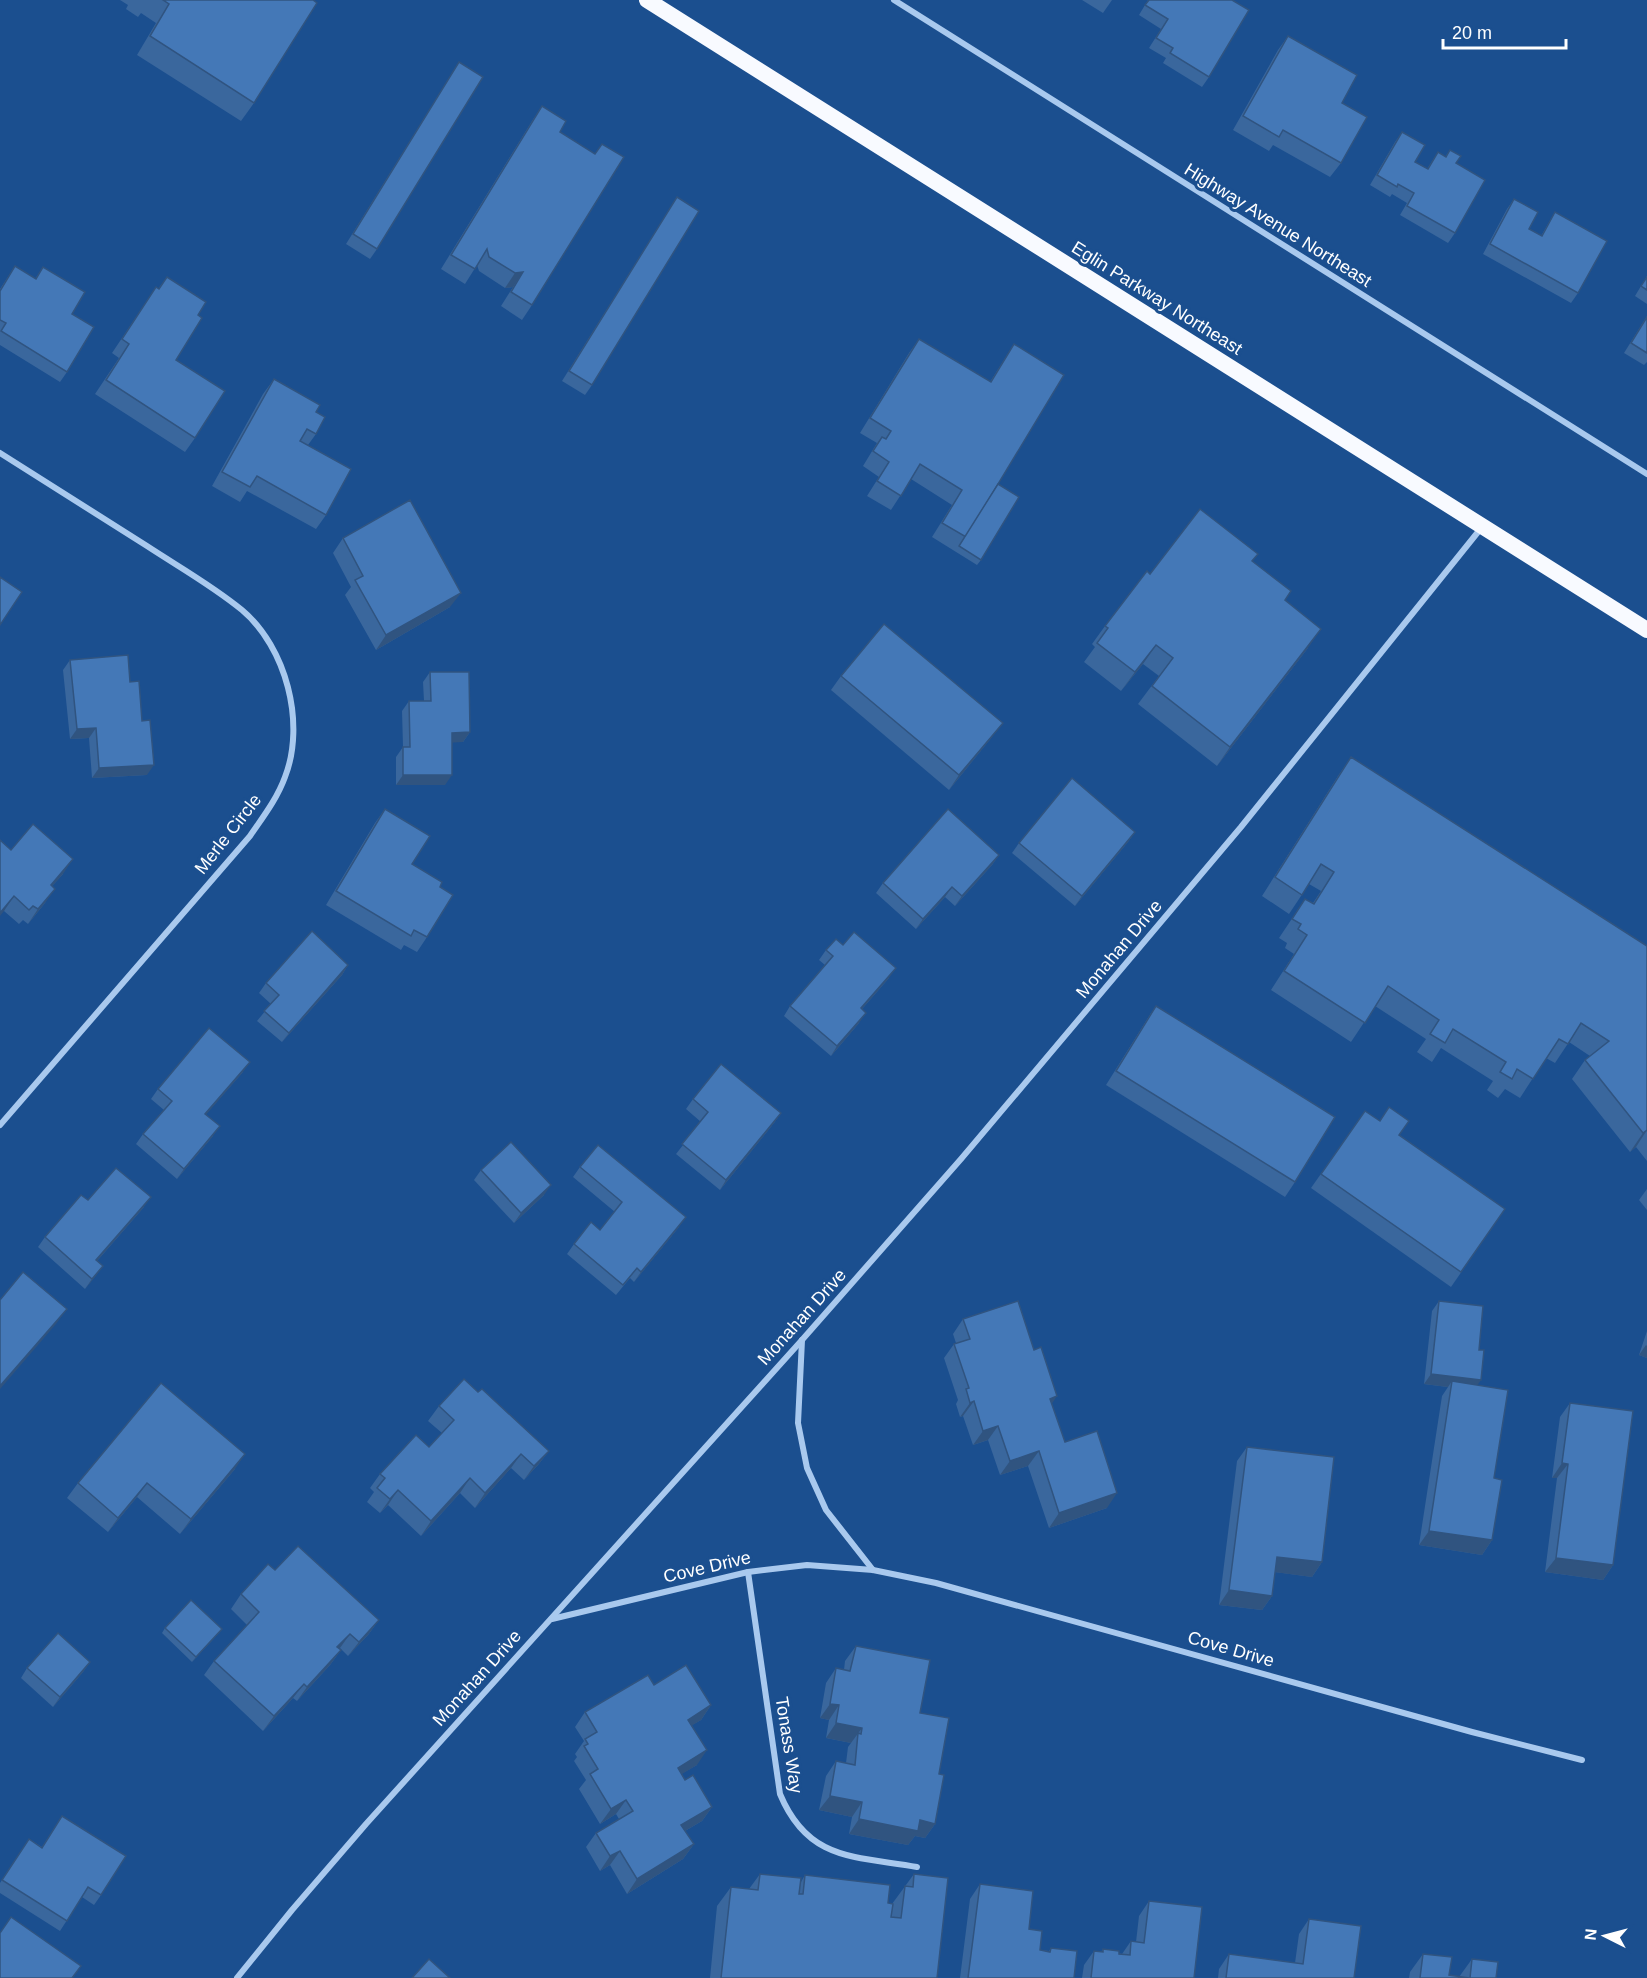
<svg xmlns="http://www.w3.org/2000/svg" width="1647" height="1978" font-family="Arial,sans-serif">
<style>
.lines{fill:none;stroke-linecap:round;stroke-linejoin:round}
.minor{stroke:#a9c9ee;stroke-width:6}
.trunk{stroke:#f8faff;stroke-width:16}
.wall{fill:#3a679d}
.shaded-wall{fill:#305480}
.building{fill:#4478b7;stroke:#305480;stroke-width:1.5}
.labels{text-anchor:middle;stroke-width:6;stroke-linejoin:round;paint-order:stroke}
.street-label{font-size:18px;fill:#fff;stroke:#1b4f8f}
</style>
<rect width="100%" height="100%" fill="#1b4f8f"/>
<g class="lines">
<!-- minor -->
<g class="minor">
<path d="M894,0L1647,474"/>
<path d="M0,453C49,484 98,515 147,546C179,567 213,586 242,610C286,647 306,723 285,777C277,799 263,817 250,836L0,1125"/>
<path d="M802,1340L798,1423L807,1468L826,1510L873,1570"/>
<path d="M748,1572L780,1794C808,1861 854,1856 917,1867"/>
<path d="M552,1619L748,1572L807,1565L873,1570L936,1583L1472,1732L1582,1760"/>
<path d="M237,1978L292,1910L366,1824L802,1340L961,1159L1241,827L1482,527"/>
</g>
<!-- trunk -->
<path class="trunk" d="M647,0L1647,630"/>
</g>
<!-- wall -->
<g class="wall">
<path d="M120,0H313L254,103L241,121L137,55L156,23L141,13L138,17L126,9L128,5Z"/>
<path d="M1082,0H1112L1103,13Z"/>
<path d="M1148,0H1232L1209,77L1202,87L1163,63L1166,58L1149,48L1161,29L1139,15Z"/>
<path d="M1288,36L1342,103L1341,163L1330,177L1273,145L1269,151L1233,130L1278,50Z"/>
<path d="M459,62L377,249L370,259L346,244Z"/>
<path d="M542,106L560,132L532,305L522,320L501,306L513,287L505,288L479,271L477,265L465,284L441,269L532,121Z"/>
<path d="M1402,132L1415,162L1427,169L1438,152L1445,157L1450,150L1456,163L1455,233L1448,243L1400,215L1407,203L1392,194L1390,197L1370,185L1395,142Z"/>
<path d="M677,197L592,385L585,395L562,381Z"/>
<path d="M1514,199L1529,229L1541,236L1555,212L1578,293L1571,303L1483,254L1507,209Z"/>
<path d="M15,266L35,279L43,267L72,314L67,372L60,382L0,345V289Z"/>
<path d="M1647,276V304L1635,296Z"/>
<path d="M167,277L198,315L176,360L195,438L185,452L95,394L119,358L112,353L156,287L158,289Z"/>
<path d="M1647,316V362L1644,365L1624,353Z"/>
<path d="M919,339L990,382L1014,344L998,484L981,560L977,565L932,537L952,505L911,479L891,510L867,496L879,477L863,466L877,443L860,433L909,353Z"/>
<path d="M274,379L316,412V434L308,445L326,515L316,529L247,491L240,502L212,486L263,394Z"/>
<path d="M343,538L450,607L376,650L345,595L351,587L333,553Z"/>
<path d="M1252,561L1285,600L1308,648L1217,766L1138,704L1159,676L1143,664L1121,691L1084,662L1095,647L1092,644L1105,626L1150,574Z"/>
<path d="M70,660L130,682L142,721L147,775L92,778L89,738L70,739L63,670Z"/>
<path d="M430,672L470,732L463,742H452L445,785H396V757L403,747L402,711L409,701H424L423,682Z"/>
<path d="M841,676L992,737L949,790L831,690Z"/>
<path d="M1351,757L1647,946V1161L1636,1147L1630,1152L1572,1079L1585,1060L1590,1056L1569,1042L1555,1063L1546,1058L1520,1098L1505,1089L1498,1098L1487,1090L1493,1081L1441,1048L1432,1062L1417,1052L1426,1039L1375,1006L1351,1042L1271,990L1294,954L1285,948L1287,943L1279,938L1305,899L1313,903L1321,891L1309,884L1289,914L1262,896L1338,776Z"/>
<path d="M385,809L412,864L427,937L417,952L404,945L401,950L326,905L375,823Z"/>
<path d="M1135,832L1128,842L1075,906L1012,853L1019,843Z"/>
<path d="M11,850L63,874L52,886L45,903L28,924L23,920L19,924L4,911Z"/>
<path d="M999,855L992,865L955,906L945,897L916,929L876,893L883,883Z"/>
<path d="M843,945L889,978L862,1009L859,1023L831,1056L784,1016L790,1006L825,965L819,960L826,950Z"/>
<path d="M348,965L342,975L282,1042L257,1021L271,1004L259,993L266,983Z"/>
<path d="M1151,1013L1295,1182L1285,1197L1106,1085Z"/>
<path d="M243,1072L206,1114L213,1136L177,1179L136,1144L143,1134L164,1110L151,1099L158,1089Z"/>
<path d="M693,1099L781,1113L774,1123L720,1190L676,1154L701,1122L686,1109Z"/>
<path d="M1365,1111L1505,1209L1451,1287L1311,1188Z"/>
<path d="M580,1167L679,1227L634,1282L630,1278L616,1295L567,1254L574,1244L600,1230L615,1212L573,1177Z"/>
<path d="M481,1170L544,1195L514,1223L474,1180Z"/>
<path d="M1647,1189V1210L1639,1200Z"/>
<path d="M88,1200L144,1207L97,1261L103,1266L85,1289L38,1247L45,1237Z"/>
<path d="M1439,1301L1479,1350L1477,1385L1494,1478L1492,1540L1482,1555L1419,1545L1442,1396L1448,1387L1424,1384L1432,1311Z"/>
<path d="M963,1319L1052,1404L1065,1442L1107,1508L1049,1528L1028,1466L1000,1475L988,1440L973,1445L963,1416L960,1417L956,1404L958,1400L944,1358L954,1344L956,1343L953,1334Z"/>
<path d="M1647,1331V1358L1639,1355Z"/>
<path d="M478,1392L549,1451L538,1465L524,1480L511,1468L475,1508L460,1493L421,1536L388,1505L380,1513L367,1502L374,1492L370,1488L380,1474L429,1447L442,1433L428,1421L439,1406Z"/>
<path d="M1570,1403L1613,1565L1603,1580L1545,1572L1557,1478H1552L1560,1417Z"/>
<path d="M1247,1447L1322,1562L1312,1577L1275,1572L1272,1596L1262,1610L1219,1605L1237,1461Z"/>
<path d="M235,1469L180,1534L137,1497L108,1532L67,1498L78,1483Z"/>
<path d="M275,1570L379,1620L368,1635L348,1656L340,1648L339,1649L341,1650L330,1665L297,1701L293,1698L263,1731L204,1675L214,1661L247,1625L231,1609L241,1594Z"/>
<path d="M165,1628L222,1629L218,1634L192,1662L162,1633Z"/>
<path d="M856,1646L920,1713L939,1774L935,1824L925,1838L915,1836L908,1845L849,1834L852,1817L819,1810L826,1776L836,1761L846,1763L848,1747L851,1743L826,1738L829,1720L820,1718L826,1683L836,1668L844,1670L845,1661Z"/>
<path d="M90,1662L83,1672L53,1707L21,1678L27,1668Z"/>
<path d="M654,1685L711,1705L701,1720L692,1725L697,1765L681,1774L685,1780L712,1807L702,1821L685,1831L694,1844L683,1859L627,1894L610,1865L600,1871L586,1847L596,1833L619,1819L616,1814L600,1824L579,1789L586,1780L574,1761L577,1757L575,1754L584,1741L575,1727L585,1712Z"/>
<path d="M62,1816L101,1895L94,1905L82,1897L60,1931L0,1893V1883L29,1839L42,1847Z"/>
<path d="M760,1874L801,1882L805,1875L888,1903L892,1904L914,1874L937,1978H710L717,1906L731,1887L749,1889Z"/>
<path d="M980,1884L1029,1929L1040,1950L1049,1951L1051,1948L1074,1978H960L970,1899Z"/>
<path d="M1149,1901L1194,1978H1082L1084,1965L1094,1951L1101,1952L1103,1949L1122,1954L1131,1941L1136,1942L1139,1916Z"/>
<path d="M1309,1919L1354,1978H1218L1219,1969L1229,1954L1295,1963L1299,1934Z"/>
<path d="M1423,1954L1449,1975L1459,1977L1472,1959L1496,1978H1409L1410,1972Z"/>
</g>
<!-- shaded-wall -->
<g class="shaded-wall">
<path d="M523,272L513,287L505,288L515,273Z"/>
<path d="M461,593L450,607L376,650L386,635Z"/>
<path d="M1321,629L1308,648L1217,766L1230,747Z"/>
<path d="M1156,645L1143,664L1121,691L1135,672Z"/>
<path d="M1003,723L992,737L949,790L959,775Z"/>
<path d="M96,728L89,738L70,739L77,729Z"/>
<path d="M470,732L463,742L445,743L452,733Z"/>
<path d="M154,765L147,775L92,778L99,768Z"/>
<path d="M403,775H452L445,785H396Z"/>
<path d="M1135,832L1128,842L1075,906L1082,896Z"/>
<path d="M999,855L992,865L955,906L962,896Z"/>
<path d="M73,859L63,874L41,899L51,885Z"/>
<path d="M952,887L945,897L916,929L923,919Z"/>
<path d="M55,889L45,903L28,924L38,909Z"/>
<path d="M14,896L4,911L0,916V913Z"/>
<path d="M348,965L342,975L282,1042L289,1033Z"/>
<path d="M896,968L889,978L854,1018L861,1008Z"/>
<path d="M866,1013L859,1023L831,1056L837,1046Z"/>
<path d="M250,1062L243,1072L198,1124L205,1114Z"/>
<path d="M781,1113L774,1123L720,1190L726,1180Z"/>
<path d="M220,1126L213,1136L177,1179L184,1169Z"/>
<path d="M1647,1130L1636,1147L1630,1152L1643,1133Z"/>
<path d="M551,1185L544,1195L514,1223L521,1213Z"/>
<path d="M151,1197L144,1207L89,1270L96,1260Z"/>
<path d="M686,1217L679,1227L634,1282L641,1272Z"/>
<path d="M103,1266L96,1276L85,1289L92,1279Z"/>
<path d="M67,1309L56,1324L0,1389V1386Z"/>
<path d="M1646,1345L1647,1346V1358L1639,1355Z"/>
<path d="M1431,1374L1481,1380L1474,1390L1452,1381L1448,1387L1424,1384Z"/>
<path d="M1057,1396L1047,1411L1050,1399Z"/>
<path d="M974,1401L963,1416L960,1417L970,1403Z"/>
<path d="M998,1426L988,1440L973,1445L983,1431Z"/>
<path d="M549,1451L538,1465L524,1480L534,1466Z"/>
<path d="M1039,1451L1028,1466L1000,1475L1010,1461Z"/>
<path d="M245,1454L235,1469L180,1534L191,1519Z"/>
<path d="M521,1454L511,1468L475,1508L485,1493Z"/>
<path d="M1562,1463L1568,1464L1557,1478H1552Z"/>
<path d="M470,1478L460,1493L421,1536L431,1521Z"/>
<path d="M147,1483L137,1497L108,1532L118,1518Z"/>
<path d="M398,1490L388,1505L380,1513L390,1499Z"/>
<path d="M1117,1493L1107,1508L1049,1528L1059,1513Z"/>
<path d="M1429,1531L1492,1540L1482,1555L1419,1545Z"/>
<path d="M1277,1557L1322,1562L1312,1577L1266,1571Z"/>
<path d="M1556,1558L1613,1565L1603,1580L1545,1572Z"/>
<path d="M1229,1590L1272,1596L1262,1610L1219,1605Z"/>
<path d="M379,1620L368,1635L348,1656L359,1642Z"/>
<path d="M222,1629L218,1634L192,1662L196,1657Z"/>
<path d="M350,1634L340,1648L327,1662L337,1647Z"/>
<path d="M341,1650L330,1665L297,1701L307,1687Z"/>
<path d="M90,1662L83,1672L53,1707L60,1697Z"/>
<path d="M304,1684L293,1698L263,1731L274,1716Z"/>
<path d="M830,1704L839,1705L829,1720L820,1718Z"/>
<path d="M711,1705L701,1720L678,1734L688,1720Z"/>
<path d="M836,1723L862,1728L851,1743L826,1738Z"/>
<path d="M707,1750L697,1765L667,1783L678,1768Z"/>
<path d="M830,1796L862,1802L852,1817L819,1810Z"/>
<path d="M626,1800L616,1814L600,1824L611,1809Z"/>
<path d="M712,1807L702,1821L671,1839L681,1825Z"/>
<path d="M859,1819L920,1820L935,1824L925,1838L915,1836L908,1845L849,1834Z"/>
<path d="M694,1844L683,1859L627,1894L637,1879Z"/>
<path d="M620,1851L610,1865L600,1871L610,1856Z"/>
</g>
<!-- building -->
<g class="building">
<path d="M163,0H313L317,3L254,103L150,36L169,4Z"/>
<path d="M1149,0H1232L1249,10L1209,77L1170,53L1173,48L1156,38L1168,19L1145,5Z"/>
<path d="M1288,36L1357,75L1342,103L1367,117L1341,163L1283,130L1279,137L1243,116Z"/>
<path d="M459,62L483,77L377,249L353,234Z"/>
<path d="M542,106L566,121L560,132L595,154L602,144L624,157L532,305L511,292L523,272L515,273L489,257L487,249L475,269L451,255Z"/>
<path d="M1402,132L1425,145L1415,162L1428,169L1438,152L1446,157L1450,150L1461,156L1456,163L1485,180L1455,233L1407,206L1414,193L1398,184L1397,187L1377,175Z"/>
<path d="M677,197L699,211L592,385L569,371Z"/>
<path d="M1514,199L1538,212L1529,229L1542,236L1555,212L1607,241L1578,293L1490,244Z"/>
<path d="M15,266L36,279L43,267L85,292L72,314L94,327L67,372L1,331L6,323L0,320V291Z"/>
<path d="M167,277L206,302L198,315L202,318L176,360L225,391L195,438L106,380L129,344L122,339L156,287L159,289Z"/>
<path d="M1647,277V290L1641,286Z"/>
<path d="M1647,317V353L1631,343Z"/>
<path d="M919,339L991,382L1014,344L1064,375L966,537L942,523L962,490L920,464L901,496L877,481L889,462L873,451L882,437L886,439L891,431L870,418Z"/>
<path d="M274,379L320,405L316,412L325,417L316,434L307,429L300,441L351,469L326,515L257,476L250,487L222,472Z"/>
<path d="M998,484L1019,497L981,560L959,546Z"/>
<path d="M410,500L461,593L386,635L355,580L363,576L343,538Z"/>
<path d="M1200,509L1258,554L1252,561L1291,591L1285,600L1321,629L1230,747L1152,686L1173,658L1156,645L1135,672L1097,643L1108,628L1105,626L1147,571L1150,574Z"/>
<path d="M0,577L22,592L0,625Z"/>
<path d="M884,624L1003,723L959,775L841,676Z"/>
<path d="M128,655L130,682L139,681L142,721L150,720L154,765L99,768L96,728L77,729L70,660Z"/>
<path d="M430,672H469L470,732L452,733V775H403V747H410L409,701H431Z"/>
<path d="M1351,757L1647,946V1130L1643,1133L1585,1060L1609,1041L1581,1023L1568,1044L1559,1039L1533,1079L1517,1069L1512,1079L1500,1072L1506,1062L1453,1029L1445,1043L1430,1034L1439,1020L1388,986L1365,1023L1284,971L1307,935L1298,929L1301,924L1292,919L1305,899L1314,904L1334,872L1321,864L1302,895L1275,877Z"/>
<path d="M1072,778L1135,832L1082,896L1019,843Z"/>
<path d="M385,809L430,836L412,864L442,882L440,887L453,895L427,937L414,930L411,936L336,891Z"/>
<path d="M948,809L999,855L962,896L952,887L923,919L883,883Z"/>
<path d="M33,824L73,859L51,885L55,889L38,909L33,906L29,910L14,896L0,913V840L11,850Z"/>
<path d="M312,931L348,965L289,1033L264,1011L279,995L266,983Z"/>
<path d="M854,932L896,968L861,1008L866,1013L837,1046L790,1006L833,956L826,950L836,939L843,945Z"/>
<path d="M1156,1006L1335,1117L1295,1182L1116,1071Z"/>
<path d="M209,1028L250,1062L205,1114L220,1126L184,1169L143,1134L172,1101L158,1089Z"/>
<path d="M721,1064L781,1113L726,1180L682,1144L708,1112L693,1099Z"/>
<path d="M1389,1107L1409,1121L1399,1135L1505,1209L1461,1272L1321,1174L1365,1111L1380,1121Z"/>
<path d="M511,1142L551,1185L521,1213L481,1170Z"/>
<path d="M598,1145L686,1217L641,1272L637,1268L623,1285L574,1244L591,1222L600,1230L622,1202L580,1167Z"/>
<path d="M116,1168L151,1197L96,1260L103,1266L92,1279L45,1237L81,1195L88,1200Z"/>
<path d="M23,1272L67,1309L0,1386V1300Z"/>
<path d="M1018,1301L1034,1350L1041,1347L1057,1396L1050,1399L1065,1442L1097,1431L1117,1493L1059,1513L1039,1451L1010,1461L998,1426L983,1431L974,1401L970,1403L966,1389L969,1388L954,1344L970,1339L963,1319Z"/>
<path d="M1439,1301L1483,1306L1479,1350H1484L1481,1380L1431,1374Z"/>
<path d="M464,1379L478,1392L482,1389L549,1451L534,1466L521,1454L485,1493L470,1478L431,1521L398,1490L390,1499L377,1488L385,1478L380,1474L416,1435L429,1447L454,1420L439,1406Z"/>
<path d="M1452,1381L1508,1390L1494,1478L1502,1480L1492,1540L1429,1531Z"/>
<path d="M161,1383L245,1454L191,1519L147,1483L118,1518L78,1483Z"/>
<path d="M1570,1403L1633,1411L1613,1565L1556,1558L1568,1464L1562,1463Z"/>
<path d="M1247,1447L1334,1457L1322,1562L1277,1557L1272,1596L1229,1590Z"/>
<path d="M298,1546L379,1620L359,1642L350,1634L337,1647L341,1650L307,1687L304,1684L274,1716L214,1661L259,1612L241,1594L268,1564L275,1570Z"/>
<path d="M191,1600L222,1629L196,1657L165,1628Z"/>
<path d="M58,1633L90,1662L60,1697L27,1668Z"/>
<path d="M856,1646L930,1660L920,1713L949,1718L939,1774L944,1775L935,1824L920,1820L918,1831L859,1819L862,1802L830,1796L836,1761L855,1765L858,1733L861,1734L862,1728L836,1723L839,1705L830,1704L836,1668L850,1671Z"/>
<path d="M686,1665L711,1705L688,1720L707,1750L678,1768L685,1780L693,1775L712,1807L681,1825L694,1844L637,1879L620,1851L610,1856L596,1833L633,1811L626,1800L611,1809L590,1774L598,1769L584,1746L588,1744L585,1739L597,1732L585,1712L648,1675L654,1685Z"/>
<path d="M62,1816L126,1856L101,1895L88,1887L67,1921L2,1880L29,1839L42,1848Z"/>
<path d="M760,1874L801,1878L799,1894H803L805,1875L890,1885L888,1903L893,1904L891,1917L901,1918L905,1886L913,1887L914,1874L948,1878L937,1978H721L731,1887L758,1890Z"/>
<path d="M980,1884L1033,1891L1029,1929L1042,1931L1040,1950L1050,1952L1051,1948L1077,1951L1074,1978H968Z"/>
<path d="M1149,1901L1202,1907L1194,1978H1091L1094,1951L1103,1952V1949L1119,1951V1954L1130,1955L1131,1941L1144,1943Z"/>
<path d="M11,1917L81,1966L72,1978H0V1933Z"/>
<path d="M1309,1919L1361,1926L1354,1978H1226L1229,1954L1303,1964Z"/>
<path d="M1423,1954L1452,1957L1449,1975L1469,1978H1420Z"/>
<path d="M429,1959L450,1978H412Z"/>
<path d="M1472,1959L1498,1962L1496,1978H1470Z"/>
</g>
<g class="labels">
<!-- street labels -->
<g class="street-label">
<text transform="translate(1278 225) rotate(32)" y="6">Highway Avenue Northeast</text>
<text transform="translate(1157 298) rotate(32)" y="6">Eglin Parkway Northeast</text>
<text transform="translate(228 834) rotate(-52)" y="6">Merle Circle</text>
<text transform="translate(1119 949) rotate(-50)" y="6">Monahan Drive</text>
<text transform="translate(802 1317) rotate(-48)" y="6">Monahan Drive</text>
<text transform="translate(707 1567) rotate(-13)" y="6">Cove Drive</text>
<text transform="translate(1231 1649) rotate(16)" y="6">Cove Drive</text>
<text transform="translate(477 1678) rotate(-48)" y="6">Monahan Drive</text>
<text transform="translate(789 1745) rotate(81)" y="6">Tonass Way</text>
</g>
</g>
<!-- north arrow -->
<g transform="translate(1605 1936) rotate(276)" stroke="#1b4f8f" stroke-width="4.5" paint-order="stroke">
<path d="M0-4.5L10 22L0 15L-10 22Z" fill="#ffffff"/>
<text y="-9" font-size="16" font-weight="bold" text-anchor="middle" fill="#ffffff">N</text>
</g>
<!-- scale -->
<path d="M1443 39v9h123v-9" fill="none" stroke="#ffffff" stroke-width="3"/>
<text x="1452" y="39" font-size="18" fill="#ffffff" stroke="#1b4f8f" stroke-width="4.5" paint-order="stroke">20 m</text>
</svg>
